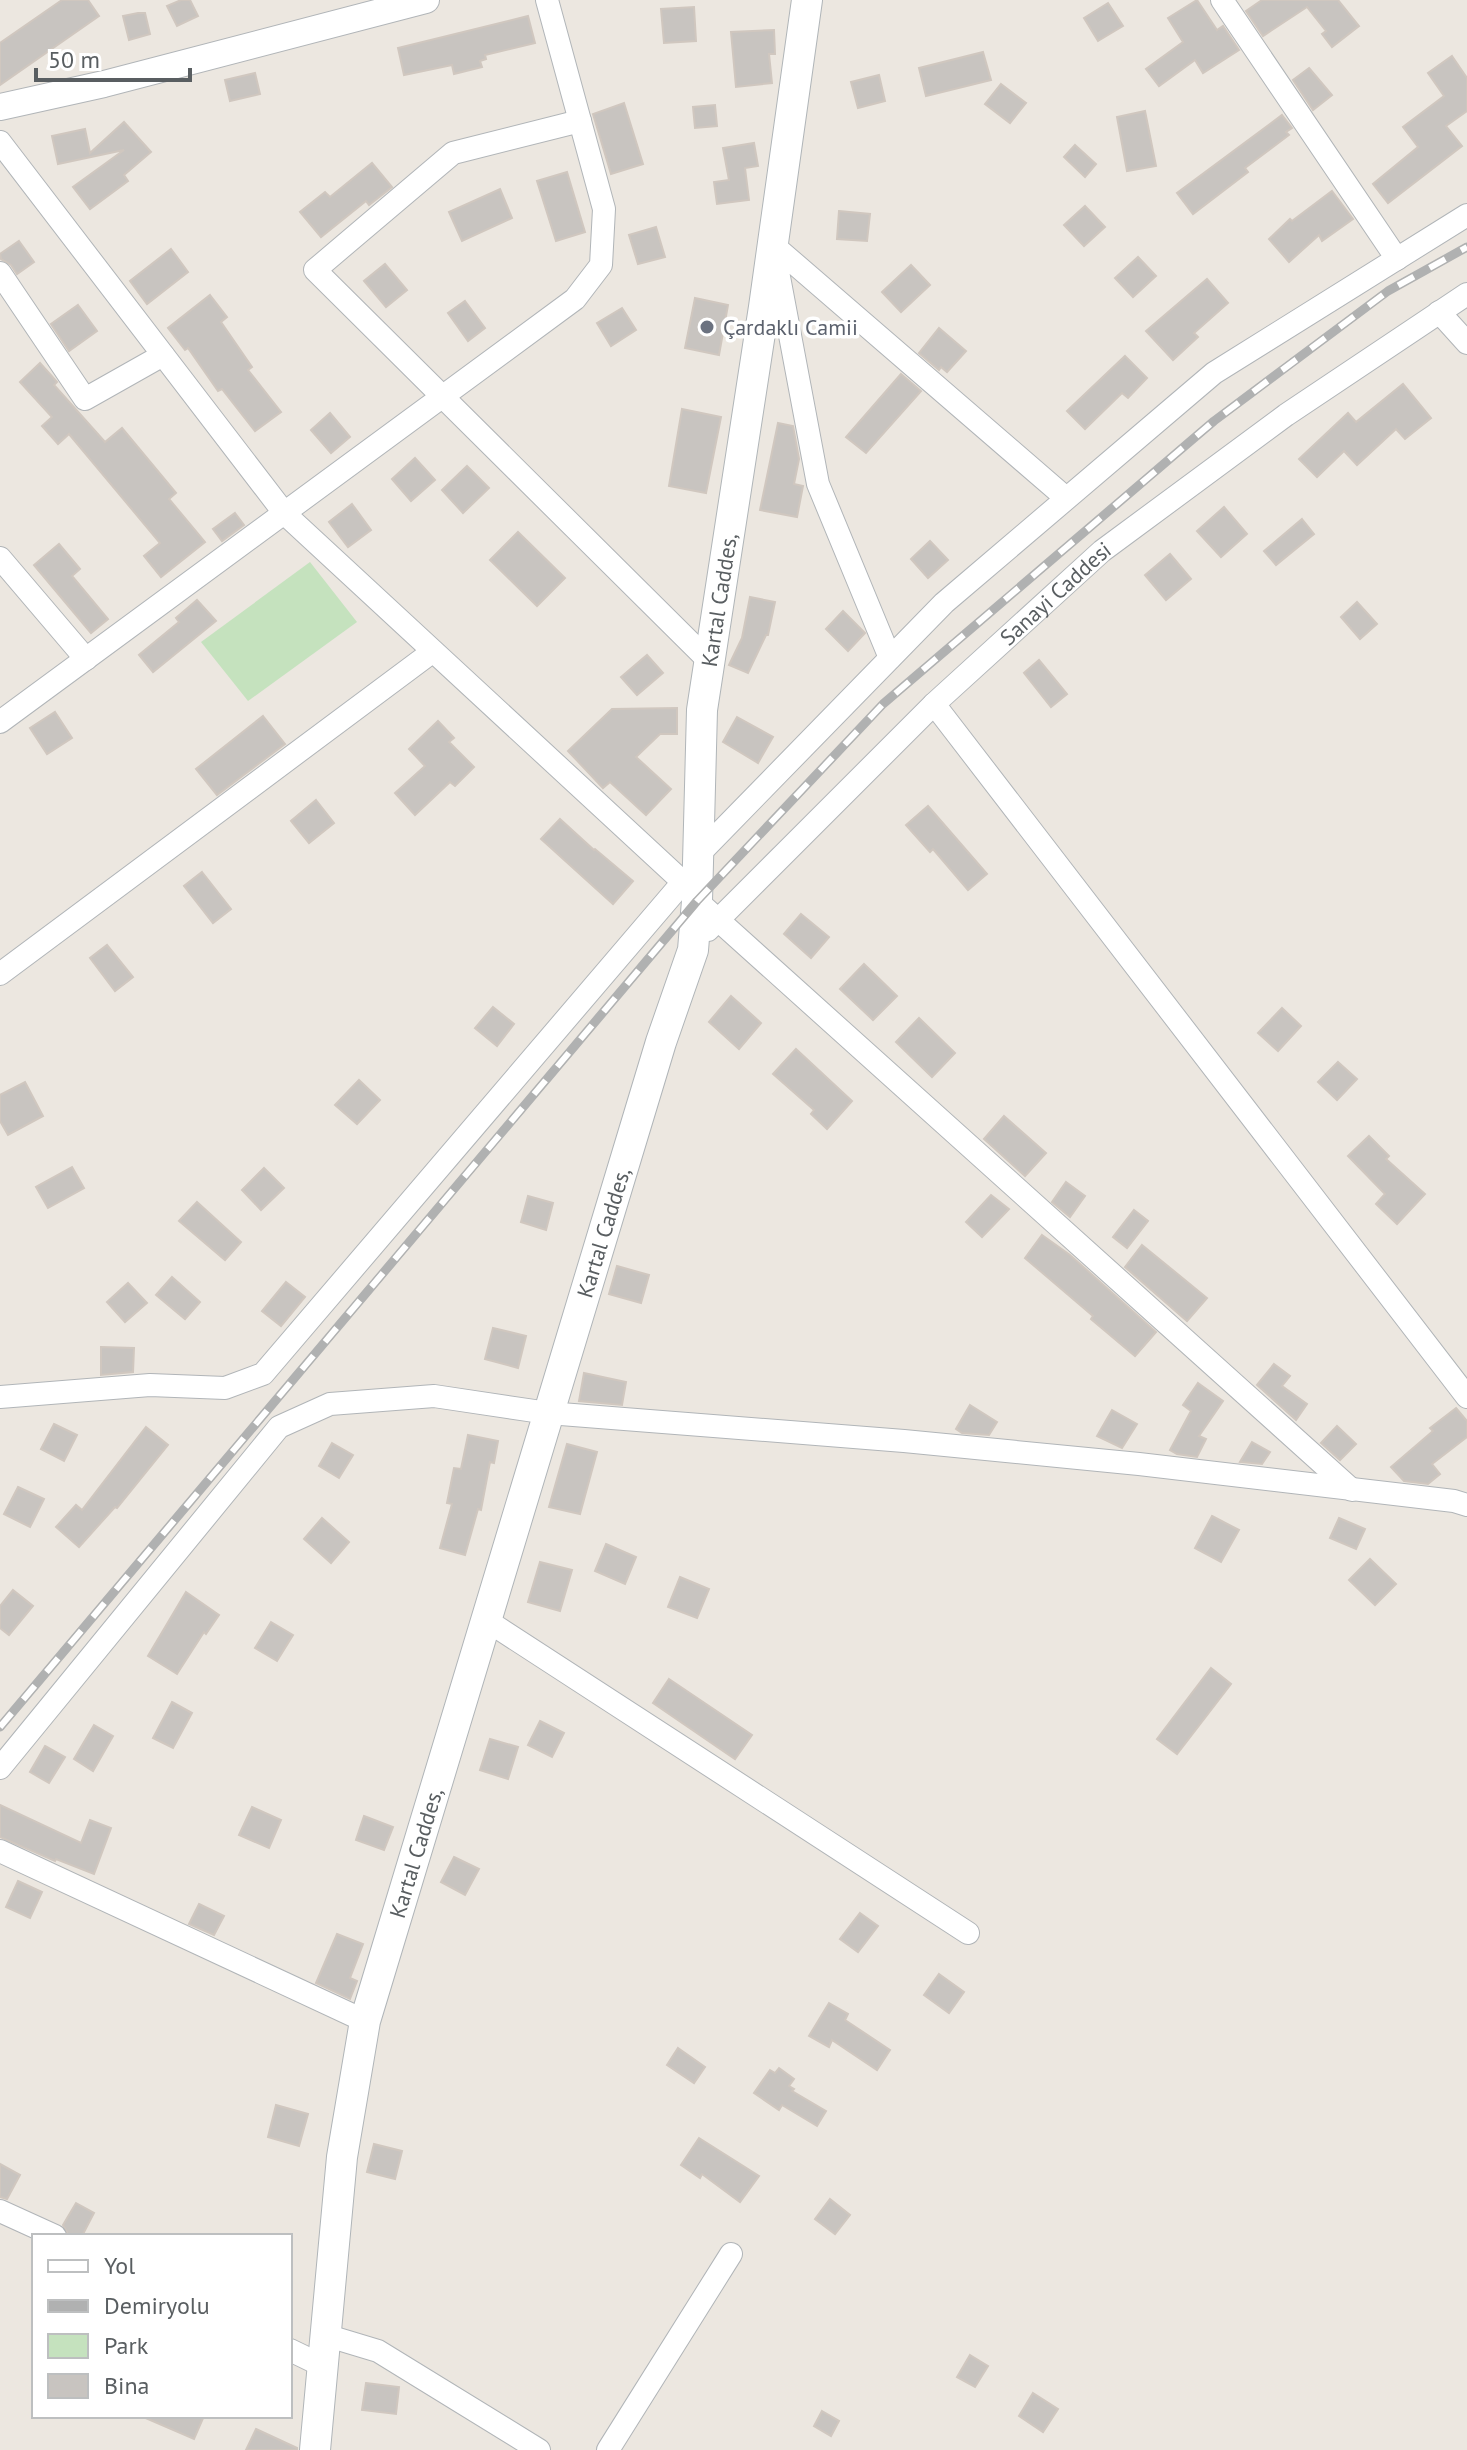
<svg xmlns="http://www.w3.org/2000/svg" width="1467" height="2450" font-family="'PT Sans',sans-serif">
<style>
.green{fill:#c5e2be}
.building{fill:#c8c4c0;stroke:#d0c7bf;stroke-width:2}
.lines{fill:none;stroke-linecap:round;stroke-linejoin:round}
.minor-casing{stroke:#b1b5b8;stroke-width:24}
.tertiary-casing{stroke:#b1b5b8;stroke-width:28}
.secondary-casing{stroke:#b0b5b8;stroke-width:32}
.minor{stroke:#fff;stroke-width:22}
.tertiary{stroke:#fff;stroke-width:26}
.secondary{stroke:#fff;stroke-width:30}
.rail-casing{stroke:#b0b1b1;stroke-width:9}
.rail{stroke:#fff;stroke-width:6;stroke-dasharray:18;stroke-linecap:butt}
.worship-dot{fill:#6b7280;stroke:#fff;stroke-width:3}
.labels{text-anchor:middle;stroke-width:7;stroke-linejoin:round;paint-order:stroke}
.worship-label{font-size:22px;fill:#5b616d;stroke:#fff;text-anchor:start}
.street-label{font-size:22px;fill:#595e61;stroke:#fff}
</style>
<rect width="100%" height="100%" fill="#ece7e0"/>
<!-- green -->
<path class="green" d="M310,562L357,622L248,701L201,642Z"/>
<!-- building -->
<g class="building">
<path d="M62,0H88L99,16L0,85V43Z"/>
<path d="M181,0H190L198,16L177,26L167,6Z"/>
<path d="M1197,0L1217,30L1223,26L1239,50L1203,73L1195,60L1159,86L1146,69L1183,42L1168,18Z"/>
<path d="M1262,0H1338L1359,26L1332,47L1322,34L1326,31L1307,7L1263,36L1246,11Z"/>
<path d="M1108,3L1123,26L1098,41L1084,18Z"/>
<path d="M694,7L696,41L664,43L661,9Z"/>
<path d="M138,13H145L150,34L129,40L123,16Z"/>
<path d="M528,16L535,43L485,55L486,59L480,61L482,67L454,74L452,65L404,75L398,48Z"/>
<path d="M774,30L775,54H769L772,83L736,87L731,32Z"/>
<path d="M983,52L991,80L926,96L919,68Z"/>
<path d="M1452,56L1467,78V111L1446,126L1462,146L1388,203L1373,184L1418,147L1403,127L1444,96L1428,73Z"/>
<path d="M1309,68L1332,95L1313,110L1293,80Z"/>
<path d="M255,73L260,94L230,101L225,80Z"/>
<path d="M879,75L885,101L858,108L851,82Z"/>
<path d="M1001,84L1026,103L1010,123L985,104Z"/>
<path d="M624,103L643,164L611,174L593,114Z"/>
<path d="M715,105L717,126L695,128L693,107Z"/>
<path d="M1145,111L1156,166L1127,171L1117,117Z"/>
<path d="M1282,115L1292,128L1286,132L1289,135L1245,168L1248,172L1193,214L1177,193Z"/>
<path d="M124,122L151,152L124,175L128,181L90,209L73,187L124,150L58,164L52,136L85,129L90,153Z"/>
<path d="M754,143L758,166L745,168L749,200L717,204L714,182L729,180L723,148Z"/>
<path d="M1075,145L1096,164L1085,177L1064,157Z"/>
<path d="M372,163L392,187L369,205L366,201L321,237L300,212L325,192L330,197Z"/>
<path d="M567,172L585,232L556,241L537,181Z"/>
<path d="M500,189L512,218L462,241L449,212Z"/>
<path d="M1332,191L1353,219L1322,241L1319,235L1289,262L1269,239L1290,219L1292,221Z"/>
<path d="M1085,206L1105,227L1084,246L1064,225Z"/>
<path d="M839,211L870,214L867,241L837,239Z"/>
<path d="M656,227L665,257L638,264L629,235Z"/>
<path d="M19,241L34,262L17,274L11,265L1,259L0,254Z"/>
<path d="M171,249L188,272L147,304L130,281Z"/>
<path d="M1138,257L1156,276L1133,297L1115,278Z"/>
<path d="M385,264L407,290L386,307L364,281Z"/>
<path d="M911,265L930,285L901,312L882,292Z"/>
<path d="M1207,279L1228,303L1194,333L1198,337L1173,360L1146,331Z"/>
<path d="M210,295L227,317L221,322L252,367L248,370L281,412L255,431L222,389L218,391L188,348L185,350L168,328Z"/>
<path d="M695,298L728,305L719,355L685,348Z"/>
<path d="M465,301L485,328L468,341L448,313Z"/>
<path d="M78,305L97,331L69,351L51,324Z"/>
<path d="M622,308L636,330L611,346L597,323Z"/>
<path d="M939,328L966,351L947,372L941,367L939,370L919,353Z"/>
<path d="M1125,356L1147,378L1128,398L1122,393L1085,429L1067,411Z"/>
<path d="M40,363L57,382L54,385L105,442L122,428L176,493L169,499L205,542L161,577L144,556L160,543L69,434L58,444L42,426L52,417L20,382Z"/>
<path d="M901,374L921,391L866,453L846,437Z"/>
<path d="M1403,384L1431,418L1405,439L1396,429L1357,465L1344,451L1317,477L1299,459L1348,413L1356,422Z"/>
<path d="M682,409L721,417L706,493L669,486Z"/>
<path d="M330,413L350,437L331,453L311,430Z"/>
<path d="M778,423L793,426L799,459L794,484L803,486L797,517L760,510Z"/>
<path d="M415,458L435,480L411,501L392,479Z"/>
<path d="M467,466L489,488L463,513L442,490Z"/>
<path d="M352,504L371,530L348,547L329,522Z"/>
<path d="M1224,507L1247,534L1221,557L1197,531Z"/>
<path d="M235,513L244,525L222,541L213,529Z"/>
<path d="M1302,519L1314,534L1276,565L1264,551Z"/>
<path d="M518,532L565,578L537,606L490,560Z"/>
<path d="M930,541L948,560L928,578L911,559Z"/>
<path d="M59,544L80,569L72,576L108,619L91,633L34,565Z"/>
<path d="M1170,554L1191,579L1166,600L1145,575Z"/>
<path d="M750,597L775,602L768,635H766L748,673L729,665L742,638Z"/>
<path d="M197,600L216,621L153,672L139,655L179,622L176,618Z"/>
<path d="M1357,602L1377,624L1360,639L1341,617Z"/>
<path d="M843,611L865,633L848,651L826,629Z"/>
<path d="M647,655L663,673L637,695L621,677Z"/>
<path d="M1039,660L1067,694L1051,707L1024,673Z"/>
<path d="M677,708V734H660L636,757L671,789L646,815L610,782L603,788L568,751L612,709Z"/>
<path d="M55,712L72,738L47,754L30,728Z"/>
<path d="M263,716L285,744L217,795L196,769Z"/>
<path d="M737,717L773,737L758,763L723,742Z"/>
<path d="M438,721L454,738L449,742L474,767L455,786L450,782L415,815L395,793L425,766L409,749Z"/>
<path d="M316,800L334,823L309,843L291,821Z"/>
<path d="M928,806L987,874L968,890L933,849L930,852L906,825Z"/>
<path d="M560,819L594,850L595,849L633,881L613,904L541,839Z"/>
<path d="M202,872L231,909L213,923L184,886Z"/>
<path d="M801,914L829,937L811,958L784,934Z"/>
<path d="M107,945L133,977L115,991L90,958Z"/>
<path d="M864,964L897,996L873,1020L840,989Z"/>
<path d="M731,996L761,1023L739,1049L709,1022Z"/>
<path d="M493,1007L514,1024L497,1046L475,1028Z"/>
<path d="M1282,1008L1301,1026L1278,1051L1258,1033Z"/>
<path d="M919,1018L955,1053L932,1077L896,1042Z"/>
<path d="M796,1049L852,1101L827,1129L811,1114L814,1110L773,1074Z"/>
<path d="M1338,1062L1357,1079L1337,1100L1318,1082Z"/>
<path d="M359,1080L380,1100L357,1124L335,1105Z"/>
<path d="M25,1082L43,1116L8,1135L0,1121V1095Z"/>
<path d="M1004,1116L1046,1153L1025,1176L984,1139Z"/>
<path d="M1369,1136L1389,1156L1386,1159L1425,1194L1397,1224L1376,1204L1385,1194L1348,1156Z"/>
<path d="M72,1167L84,1188L48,1208L36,1187Z"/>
<path d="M264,1168L284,1188L261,1210L242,1190Z"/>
<path d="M1066,1182L1085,1196L1070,1217L1052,1202Z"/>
<path d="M991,1195L1009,1209L982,1237L966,1222Z"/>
<path d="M528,1196L553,1203L546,1230L521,1222Z"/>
<path d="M197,1202L241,1242L225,1260L179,1221Z"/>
<path d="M1134,1210L1148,1221L1127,1248L1113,1237Z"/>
<path d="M1042,1235L1070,1255L1156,1332L1135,1356L1091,1319L1093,1316L1025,1258Z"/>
<path d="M1142,1245L1207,1298L1187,1321L1125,1267Z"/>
<path d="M617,1266L649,1275L641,1303L609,1294Z"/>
<path d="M172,1277L200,1302L185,1319L156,1295Z"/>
<path d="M286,1282L305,1297L281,1326L262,1311Z"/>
<path d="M128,1283L147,1303L125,1322L107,1302Z"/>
<path d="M493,1328L526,1336L518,1368L485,1359Z"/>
<path d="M101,1347L134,1348L133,1372L101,1375Z"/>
<path d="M1274,1364L1290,1376L1282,1386L1307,1404L1296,1420L1257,1385Z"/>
<path d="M584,1373L626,1382L622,1405L579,1401Z"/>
<path d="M1198,1383L1223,1401L1199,1436L1206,1439L1197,1457L1177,1454L1170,1450L1191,1411L1183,1405Z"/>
<path d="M970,1405L997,1422L989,1435L962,1433L956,1429Z"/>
<path d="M1456,1408L1467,1421V1437L1432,1464L1440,1474L1428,1484L1404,1481L1391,1467L1433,1431L1430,1428Z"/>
<path d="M1112,1410L1137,1424L1122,1448L1097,1436Z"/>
<path d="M54,1424L77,1435L64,1461L41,1449Z"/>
<path d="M1337,1426L1356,1444L1340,1460L1321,1443Z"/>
<path d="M146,1427L168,1445L117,1508L115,1507L79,1547L56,1527L76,1505L82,1510Z"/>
<path d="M468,1435L498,1441L494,1463L490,1462L481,1510L478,1509L465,1555L440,1548L452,1504L447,1503L454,1468L461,1469Z"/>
<path d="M1252,1442L1270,1452L1262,1464L1240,1462Z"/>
<path d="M332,1443L353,1455L339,1478L319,1466Z"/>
<path d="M567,1444L597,1452L580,1514L549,1507Z"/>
<path d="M18,1487L44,1499L30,1527L4,1514Z"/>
<path d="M1212,1516L1239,1530L1221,1562L1195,1548Z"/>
<path d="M322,1518L349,1542L331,1563L304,1539Z"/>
<path d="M1339,1518L1365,1529L1356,1549L1330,1538Z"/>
<path d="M606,1544L636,1557L625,1584L595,1571Z"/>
<path d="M1370,1559L1396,1584L1375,1605L1349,1580Z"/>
<path d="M540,1562L572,1570L560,1611L528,1602Z"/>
<path d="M680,1577L709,1589L697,1618L668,1607Z"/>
<path d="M13,1590L33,1606L9,1635L0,1628V1606Z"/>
<path d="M186,1592L219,1615L206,1634L204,1632L177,1674L148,1656Z"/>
<path d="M271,1622L293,1635L277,1661L255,1648Z"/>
<path d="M1211,1668L1231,1684L1177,1754L1157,1739Z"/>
<path d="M669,1679L752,1735L735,1759L653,1703Z"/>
<path d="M172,1702L192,1713L173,1748L153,1738Z"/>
<path d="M540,1721L564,1733L552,1757L528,1745Z"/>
<path d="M94,1725L113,1736L93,1771L74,1759Z"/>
<path d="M490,1739L518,1747L508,1779L480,1770Z"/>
<path d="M45,1746L65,1757L49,1783L30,1772Z"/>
<path d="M0,1805L81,1843L90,1820L111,1828L94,1874L56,1859L55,1861L0,1837Z"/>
<path d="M252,1807L281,1820L269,1848L239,1835Z"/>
<path d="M364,1816L393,1827L384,1850L356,1840Z"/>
<path d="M454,1857L479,1869L465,1895L441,1882Z"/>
<path d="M18,1881L42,1892L30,1918L6,1907Z"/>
<path d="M199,1904L224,1916L214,1935L189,1924Z"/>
<path d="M860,1913L878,1926L858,1952L840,1939Z"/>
<path d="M337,1934L363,1944L350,1978L357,1981L350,1999L316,1983Z"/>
<path d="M939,1974L964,1992L949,2013L924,1995Z"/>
<path d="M829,2003L848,2014L845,2020L890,2050L877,2070L832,2040L829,2047L809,2036Z"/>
<path d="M678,2048L705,2067L694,2083L667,2065Z"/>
<path d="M779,2068L794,2079L789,2086L794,2089L792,2091L826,2111L817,2126L782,2105L779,2110L754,2093L770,2070L775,2073Z"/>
<path d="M276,2105L308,2114L299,2146L268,2137Z"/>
<path d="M699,2138L759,2176L740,2202L702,2174L700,2178L681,2165Z"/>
<path d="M374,2144L402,2151L395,2179L367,2172Z"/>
<path d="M0,2164L20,2175L7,2199L0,2197Z"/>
<path d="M830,2199L850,2215L835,2234L815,2219Z"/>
<path d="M76,2203L94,2213L82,2236H69L63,2225Z"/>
<path d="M970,2355L988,2366L975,2387L957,2377Z"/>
<path d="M366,2383L399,2387L396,2414L362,2410Z"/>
<path d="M1033,2393L1058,2409L1043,2432L1019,2416Z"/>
<path d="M822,2411L839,2421L831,2436L814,2426Z"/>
<path d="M141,2416H204L194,2439Z"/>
<path d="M256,2429L297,2448V2450H246Z"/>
</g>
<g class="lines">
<defs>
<g id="minor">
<path d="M1222,0L1397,259"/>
<path d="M580,121L453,153L315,270L710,662"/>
<path d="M0,142L285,514L683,882L697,901L1352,1490"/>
<path d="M0,273L85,399L163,355"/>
<path d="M1439,312L1467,343"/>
<path d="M0,558L86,659"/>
<path d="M890,658L818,484L773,245L1066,498"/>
<path d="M934,704L1467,1397"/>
<path d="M0,722L575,299L601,265L604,209L547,0"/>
<path d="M698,855L944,603L1214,373L1467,215"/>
<path id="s1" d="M708,930L934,704L1102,551L1286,415L1467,294"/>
<path d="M0,974L432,652"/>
<path d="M0,1397L150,1385L225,1388L263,1374L683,882"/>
<path d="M486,1620L968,1933"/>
<path d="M0,1768L279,1427L330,1404L434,1396L548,1413L904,1441L1139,1464L1454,1501L1467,1505"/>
<path d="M0,1851L365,2021"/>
<path d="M0,2211L55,2236"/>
<path d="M325,2335L378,2351L539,2450"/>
<path d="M290,2350L323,2366"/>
<path d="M608,2450L731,2254"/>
</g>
<path id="tertiary" d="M0,107L104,84L426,0"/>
<g id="secondary">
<path id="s2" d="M315,2450L342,2157L365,2021L661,1042L693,950L697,901L702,710L764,307L807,0"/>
</g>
</defs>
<!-- minor casing -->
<use href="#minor" class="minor-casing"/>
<!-- tertiary casing -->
<use href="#tertiary" class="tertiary-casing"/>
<!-- secondary casing -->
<use href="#secondary" class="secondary-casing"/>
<!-- minor -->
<use href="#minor" class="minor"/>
<!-- tertiary -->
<use href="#tertiary" class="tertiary"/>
<!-- secondary -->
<use href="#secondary" class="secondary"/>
<defs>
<path id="rail" d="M0,1727L697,901L883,704L1214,421L1388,291L1467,247"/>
</defs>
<!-- rail casing -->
<use href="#rail" class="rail-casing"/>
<!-- rail -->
<use href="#rail" class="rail"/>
</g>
<!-- markers -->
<circle class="worship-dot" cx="707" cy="327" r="8"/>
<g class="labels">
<!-- worship labels -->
<g class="worship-label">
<text x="723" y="335">Çardaklı Camii</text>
</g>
<!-- street labels -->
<g class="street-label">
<text dy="8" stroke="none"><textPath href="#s1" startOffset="484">Sanayi Caddesi</textPath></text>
<text dy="8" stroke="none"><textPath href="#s2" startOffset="1904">Kartal Caddes,</textPath></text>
<text dy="8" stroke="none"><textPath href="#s2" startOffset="1256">Kartal Caddes,</textPath></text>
<text dy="8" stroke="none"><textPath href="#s2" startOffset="608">Kartal Caddes,</textPath></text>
</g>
</g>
<!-- legend -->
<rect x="32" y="2234" width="260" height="184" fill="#ffffff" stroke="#bdbfc0" stroke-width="2"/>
<rect x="48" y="2260" width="40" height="12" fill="#ffffff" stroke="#bdbfc0" stroke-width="2"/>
<text x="104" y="2274" font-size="24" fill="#595e61">Yol</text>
<rect x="48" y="2300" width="40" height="12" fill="#b0b1b1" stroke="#bdbfc0" stroke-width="2"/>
<text x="104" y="2314" font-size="24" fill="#595e61">Demiryolu</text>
<rect x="48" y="2334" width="40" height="24" fill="#c5e2be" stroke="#bdbfc0" stroke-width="2"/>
<text x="104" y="2354" font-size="24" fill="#595e61">Park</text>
<rect x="48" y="2374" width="40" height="24" fill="#c8c4c0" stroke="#bdbfc0" stroke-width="2"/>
<text x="104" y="2394" font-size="24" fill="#595e61">Bina</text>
<!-- scale -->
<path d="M36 68v12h154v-12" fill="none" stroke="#595e61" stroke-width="4"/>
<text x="48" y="68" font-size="24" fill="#595e61" stroke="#ffffff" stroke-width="6" paint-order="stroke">50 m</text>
</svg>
